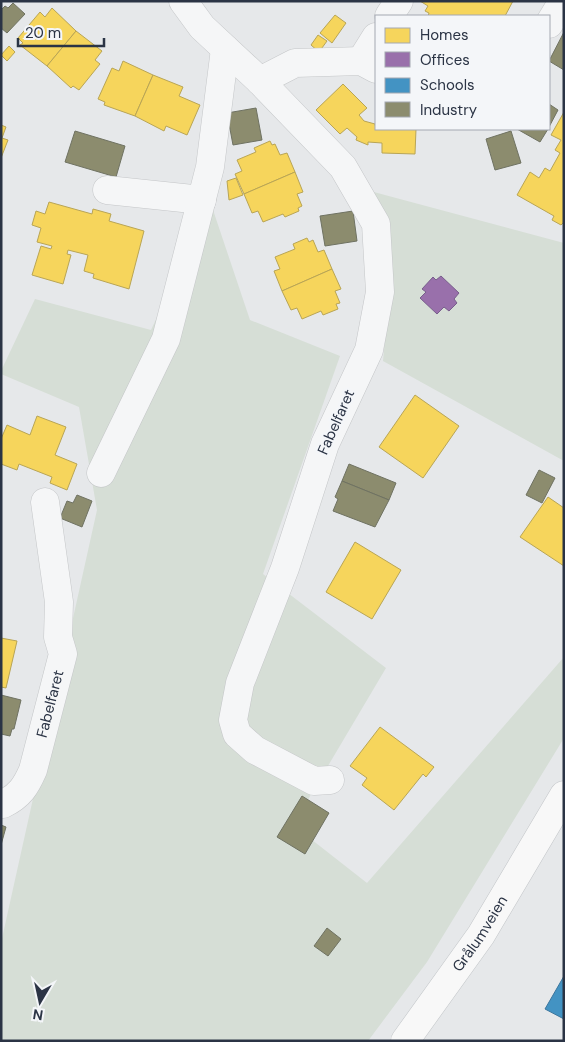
<svg xmlns="http://www.w3.org/2000/svg" width="565" height="1042" font-family="'DM Sans',sans-serif">
<style>
.green{fill:#d6ded6}
.homes{fill:#f6d55c;stroke:#b9a555}
.offices{fill:#9970ab;stroke:#785e8c}
.schools{fill:#4393c3;stroke:#3c769d}
.industry{fill:#8c8c6e;stroke:#6f7262}
.lines{fill:none;stroke-linecap:round;stroke-linejoin:round}
.minor-casing{stroke:#c4c6c8;stroke-width:29}
.major-casing{stroke:#c2c5c8;stroke-width:29}
.minor{stroke:#f5f6f7;stroke-width:28}
.major{stroke:#f8f8f8;stroke-width:28}
.labels{text-anchor:middle;stroke-width:5;stroke-linejoin:round;paint-order:stroke}
.street-label{font-size:15px;fill:#2b3445;stroke:#f4f6f9}
</style>
<rect width="100%" height="100%" fill="#e6e8ea"/>
<!-- green -->
<g class="green">
<path d="M370,191L564,243V461L383,361L391,271Z"/>
<path d="M211,204L250,320L340,356L263,574L386,668L293,825L367,883L564,657V738L427,962L368,1041H1V943L97,510L79,407L1,374V371L35,299L151,330Z"/>
</g>
<!-- homes -->
<g class="homes">
<path d="M420,1H513L505,16H428L429,13L425,11L428,6Z"/>
<path d="M52,8L76,31L47,66L20,45L23,43L18,38L40,12L45,17Z"/>
<path d="M335,15L346,23L332,43L320,33Z"/>
<path d="M76,31L102,51L95,60L100,64L79,90L73,86L71,88L47,66Z"/>
<path d="M318,35L327,41L319,52L311,45Z"/>
<path d="M9,46L15,52L7,61L1,55Z"/>
<path d="M123,61L153,75L135,116L104,105L105,102L98,99L112,68L119,71Z"/>
<path d="M153,75L183,87L179,96L200,105L187,135L166,126L164,131L135,116Z"/>
<path d="M343,84L367,108L359,115L364,121L375,124L376,129H416L415,154L382,153V143L368,142V145L356,140L357,137L347,128L340,134L316,110Z"/>
<path d="M564,112V222L561,225L552,220L554,216L517,195L530,172L539,178L545,168L550,171L560,153L555,150L561,140L551,135Z"/>
<path d="M1,125L6,127L2,138L8,140L1,158Z"/>
<path d="M270,141L272,145L275,144L280,155L287,153L295,172L244,194L235,174L242,171L237,160L256,152L254,148Z"/>
<path d="M295,172L303,192L297,194L302,206L298,208L299,211L285,217L283,214L263,222L258,211L252,213L244,194Z"/>
<path d="M236,178L243,195L229,200L227,181Z"/>
<path d="M49,202L92,214L93,209L111,214L109,221L144,231L129,289L93,278L94,274L84,271L88,255L68,250L67,254L71,255L63,284L32,275L41,246L51,249L52,246L37,242L41,228L32,225L36,211L45,214Z"/>
<path d="M307,238L309,242L313,240L318,252L324,250L332,269L282,291L274,271L280,269L275,257L295,249L293,244Z"/>
<path d="M332,269L341,289L335,291L340,303L336,304L338,309L323,315L321,311L302,319L297,308L291,310L282,291Z"/>
<path d="M415,395L459,426L423,478L379,447Z"/>
<path d="M37,416L66,427L55,455L77,464L67,490L50,483L52,477L19,464L17,470L1,464V439L7,425L30,435Z"/>
<path d="M548,497L564,508V566L520,537Z"/>
<path d="M355,542L401,570L372,619L326,592Z"/>
<path d="M1,638L17,641L6,688L1,687Z"/>
<path d="M380,727L434,767L426,777L423,774L394,810L362,785L367,778L350,766Z"/>
</g>
<!-- offices -->
<path class="offices" d="M441,276L459,293L454,299L457,303L449,311L444,307L437,314L420,298L426,292L422,289L433,277L436,280Z"/>
<!-- schools -->
<path class="schools" d="M564,976V1019L545,1009Z"/>
<!-- industry -->
<g class="industry">
<path d="M13,3L25,14L7,33L1,28V10L5,6L8,8Z"/>
<path d="M564,32V70L549,61Z"/>
<path d="M549,104L558,110L549,127Z"/>
<path d="M256,108L262,140L233,145L227,113Z"/>
<path d="M517,129H548L540,142Z"/>
<path d="M75,131L125,146L116,177L65,162Z"/>
<path d="M511,131L521,163L495,170L486,139Z"/>
<path d="M353,211L357,241L325,246L320,216Z"/>
<path d="M349,464L396,483L389,500L342,481Z"/>
<path d="M539,470L555,478L542,503L526,495Z"/>
<path d="M342,481L389,500L375,527L333,511L338,499L335,497Z"/>
<path d="M77,495L92,501L82,527L60,518L67,501L73,503Z"/>
<path d="M1,695L21,700L14,729H12L10,736L1,734Z"/>
<path d="M302,796L329,813L305,854L277,837Z"/>
<path d="M1,825L6,827L1,845Z"/>
<path d="M327,928L341,939L328,956L314,946Z"/>
</g>
<g class="lines">
<defs>
<g id="minor">
<path d="M183,1L202,27L260,81L343,167L376,224L380,292L369,350L325,444L285,568L240,683L233,720L237,734L255,750L314,781L330,780"/>
<path d="M389,16L399,1"/>
<path d="M549,24L563,1"/>
<path d="M361,61L376,37"/>
<path d="M260,81L295,63L361,61L376,69"/>
<path d="M107,190L202,200"/>
<path d="M101,473L166,339L210,167L225,49"/>
<path id="s1" d="M3,804C20,796 26,786 33,770L63,654L58,637L59,602L45,502"/>
</g>
<g id="major">
<path id="s2" d="M405,1041L481,935L564,795"/>
</g>
</defs>
<!-- minor casing -->
<use href="#minor" class="minor-casing"/>
<!-- major casing -->
<use href="#major" class="major-casing"/>
<!-- minor -->
<use href="#minor" class="minor"/>
<!-- major -->
<use href="#major" class="major"/>
</g>
<g class="labels">
<!-- street labels -->
<g class="street-label">
<text transform="translate(336 422) rotate(-66)" y="5">Fabelfaret</text>
<text dy="5" stroke="none"><textPath href="#s1" startOffset="115">Fabelfaret</textPath></text>
<text dy="5" stroke="none"><textPath href="#s2" startOffset="131">Grålumveien</textPath></text>
</g>
</g>
<!-- border -->
<rect width="565" height="1042" fill="none" stroke="#2b3445" stroke-width="5"/>
<!-- legend -->
<rect x="375" y="15" width="175" height="115" fill="#f4f6f9" stroke="#a4a8b1"/>
<rect x="385" y="28" width="25" height="15" fill="#f6d55c" stroke="#a4a8b1"/>
<text x="420" y="40" font-size="15" fill="#2b3445">Homes</text>
<rect x="385" y="52" width="25" height="15" fill="#9970ab" stroke="#a4a8b1"/>
<text x="420" y="65" font-size="15" fill="#2b3445">Offices</text>
<rect x="385" y="78" width="25" height="15" fill="#4393c3" stroke="#a4a8b1"/>
<text x="420" y="90" font-size="15" fill="#2b3445">Schools</text>
<rect x="385" y="102" width="25" height="15" fill="#8c8c6e" stroke="#a4a8b1"/>
<text x="420" y="115" font-size="15" fill="#2b3445">Industry</text>
<!-- north arrow -->
<g transform="translate(40 1002) rotate(189)" stroke="#f4f6f9" stroke-width="4" paint-order="stroke">
<path d="M0-4L9 19L0 12L-9 19Z" fill="#2b3445"/>
<text y="-8" font-size="14" font-weight="bold" text-anchor="middle" fill="#2b3445">N</text>
</g>
<!-- scale -->
<path d="M18 38v8h86v-8" fill="none" stroke="#2b3445" stroke-width="2.5"/>
<text x="25" y="38" font-size="15" fill="#2b3445" stroke="#f4f6f9" stroke-width="4" paint-order="stroke">20 m</text>
</svg>
